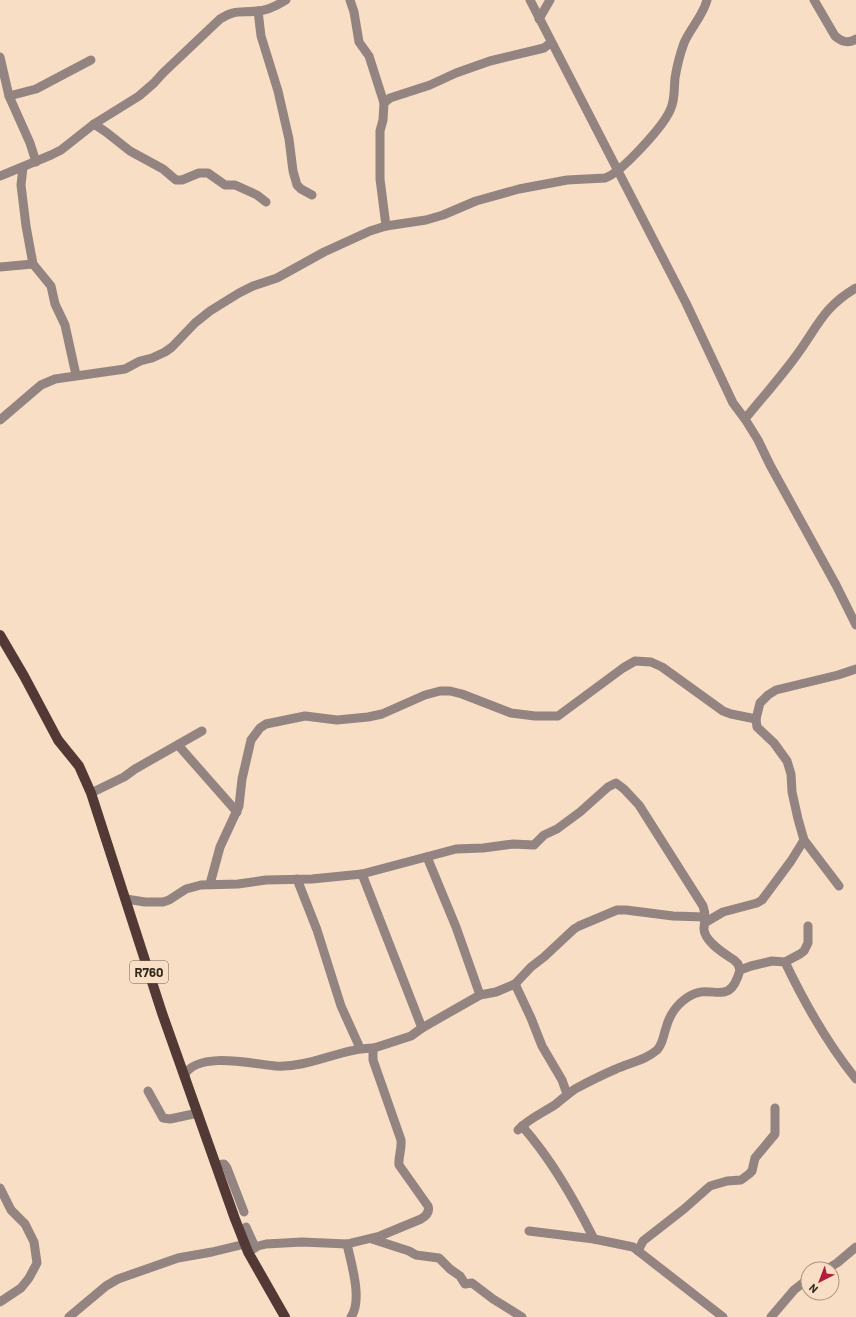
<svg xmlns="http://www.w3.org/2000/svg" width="856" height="1317" font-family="Barlow,sans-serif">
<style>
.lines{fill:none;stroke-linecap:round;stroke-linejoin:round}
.minor{stroke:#948481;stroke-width:9}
.major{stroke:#523935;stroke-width:10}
.labels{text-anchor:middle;stroke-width:3;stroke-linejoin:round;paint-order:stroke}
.shield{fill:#f7dec4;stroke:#6d5f50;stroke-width:1}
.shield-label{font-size:13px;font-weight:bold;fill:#32291f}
</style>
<rect width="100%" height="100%" fill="#f7dec4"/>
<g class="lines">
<!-- minor -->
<g class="minor">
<path d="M350,0L354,12L359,42L369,56L384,103"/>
<path d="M530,0L686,303L733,403L745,419L758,440L770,465L836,585L856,625"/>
<path d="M814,0L835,36C842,42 848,44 856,39"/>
<path d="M258,11L261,36L278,91L289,139L293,171L297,185L301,189L312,195"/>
<path d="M539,19L550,0"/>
<path d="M0,57L9,96L30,143L36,162"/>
<path d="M9,96L36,89L91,60"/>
<path d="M94,124L106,132L130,151L163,169L176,180H182L199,173H208L225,185H235L257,195L266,202"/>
<path d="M23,167L21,185L26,226L33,264L51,286L55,304L65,325L76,375"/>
<path d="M0,176L51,155L61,150L94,124L139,96L154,83L163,73L220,19C235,9 241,13 257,11C267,11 278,5 286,0"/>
<path d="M386,226L380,179V131L383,120L384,103L390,98L430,85L456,73L490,61L544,48L549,44L553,45"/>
<path d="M0,267L33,264"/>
<path d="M745,419C762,398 780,378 796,356C817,328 823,307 856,288"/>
<path d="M0,420L41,385L55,379L125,369L140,361L152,358L165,352L172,347L195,323L210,311L239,293L253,286L277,278L324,252L370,231L386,226L426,220L443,215L476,201L519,189L567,180L605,178C621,173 665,125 671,108C675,99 674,88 675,78C677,66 680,54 684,43C691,27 703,16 707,0"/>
<path d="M178,745L237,812"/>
<path d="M91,793L124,777L135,769L202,731"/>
<path d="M427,857L456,927L480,995"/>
<path d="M362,874L422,1028"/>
<path d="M297,879L317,930L341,1006L360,1048"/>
<path d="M210,884L220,847L239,806L242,779L251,740L260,728L266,724L305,716L337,720L368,717L382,714L425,695L440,691H450L462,694L511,713L535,716H558L623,668L635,661L651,662L662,667L723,711L731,714L756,719"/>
<path d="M839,886L804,840L798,819L792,792L791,774L787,761L774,743L757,727L756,719L760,703L768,695L776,690L838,675L856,669"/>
<path d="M126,899L145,902H163L169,900L186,889L201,885L238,884L266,880L312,879L362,874L456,849L483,848L513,844L534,845L544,835L557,829L580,812L608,787L616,783L624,789L639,805L703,906C706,914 705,921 704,928C703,941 725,954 734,960L738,964L740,970"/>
<path d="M706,922L723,912L757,903L762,900L791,861L804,840"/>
<path d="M785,962C805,1004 827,1043 856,1079"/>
<path d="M515,984L531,1018L542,1046L562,1080L567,1094"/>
<path d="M186,1081L185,1074C200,1051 253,1064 276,1066C310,1068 341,1048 374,1048"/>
<path d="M148,1091L163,1118L170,1119L198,1113"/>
<path d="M522,1126C552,1160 574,1199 594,1239"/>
<path d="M518,1130C529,1118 543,1113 556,1104C562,1099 568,1094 575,1089C588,1082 602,1075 616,1069C629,1063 646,1060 657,1050C663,1044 663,1036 666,1028C669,1016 677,1004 688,997C712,981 729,1010 740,970L751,966L772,961L785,962L800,954L804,951L808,943V926"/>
<path d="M216,1165L224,1164L227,1168L244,1212"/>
<path d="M0,1188L11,1210L25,1224L34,1242L37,1263L29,1278L21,1288L0,1302"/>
<path d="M246,1227L255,1247"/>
<path d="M529,1231L594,1239L633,1247L723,1317"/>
<path d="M372,1239L409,1251L416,1255L439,1258L450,1269L460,1276L465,1284L472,1283L493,1299L522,1317"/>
<path d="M347,1244C351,1263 363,1300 351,1317"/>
<path d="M638,1251L643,1241L684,1209L710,1186L727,1181L741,1180L749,1174L752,1171L755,1158L775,1134V1108"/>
<path d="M248,1252L258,1246L266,1244L302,1242L347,1244L380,1236L421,1219C426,1216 430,1212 428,1206L399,1165C398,1157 402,1150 401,1140L373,1060V1050L374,1048L411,1036L422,1028L480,995L496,992L515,984L531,967L544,957L574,929L579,926L617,910H626L673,916L705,917"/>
<path d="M827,1269L837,1263L856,1247"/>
<path d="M69,1317L106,1286L118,1279L178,1258L212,1252L245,1244"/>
<path d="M771,1317L794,1290L808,1279"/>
</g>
<!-- major -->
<path class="major" d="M0,635L24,676L58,740L79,766L91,793L162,1013L235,1219L248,1252L285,1317"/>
</g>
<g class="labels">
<!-- shield labels -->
<rect class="shield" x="130" y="961" width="38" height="22" rx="3"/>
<g class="shield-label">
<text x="149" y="977">R760</text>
</g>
</g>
<!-- north arrow -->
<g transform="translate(820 1281) rotate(222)"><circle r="19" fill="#f7dec4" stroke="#a89682"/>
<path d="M0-3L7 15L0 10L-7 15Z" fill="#b01c3c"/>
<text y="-6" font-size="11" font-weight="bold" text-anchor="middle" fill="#32291f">N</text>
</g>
</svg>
